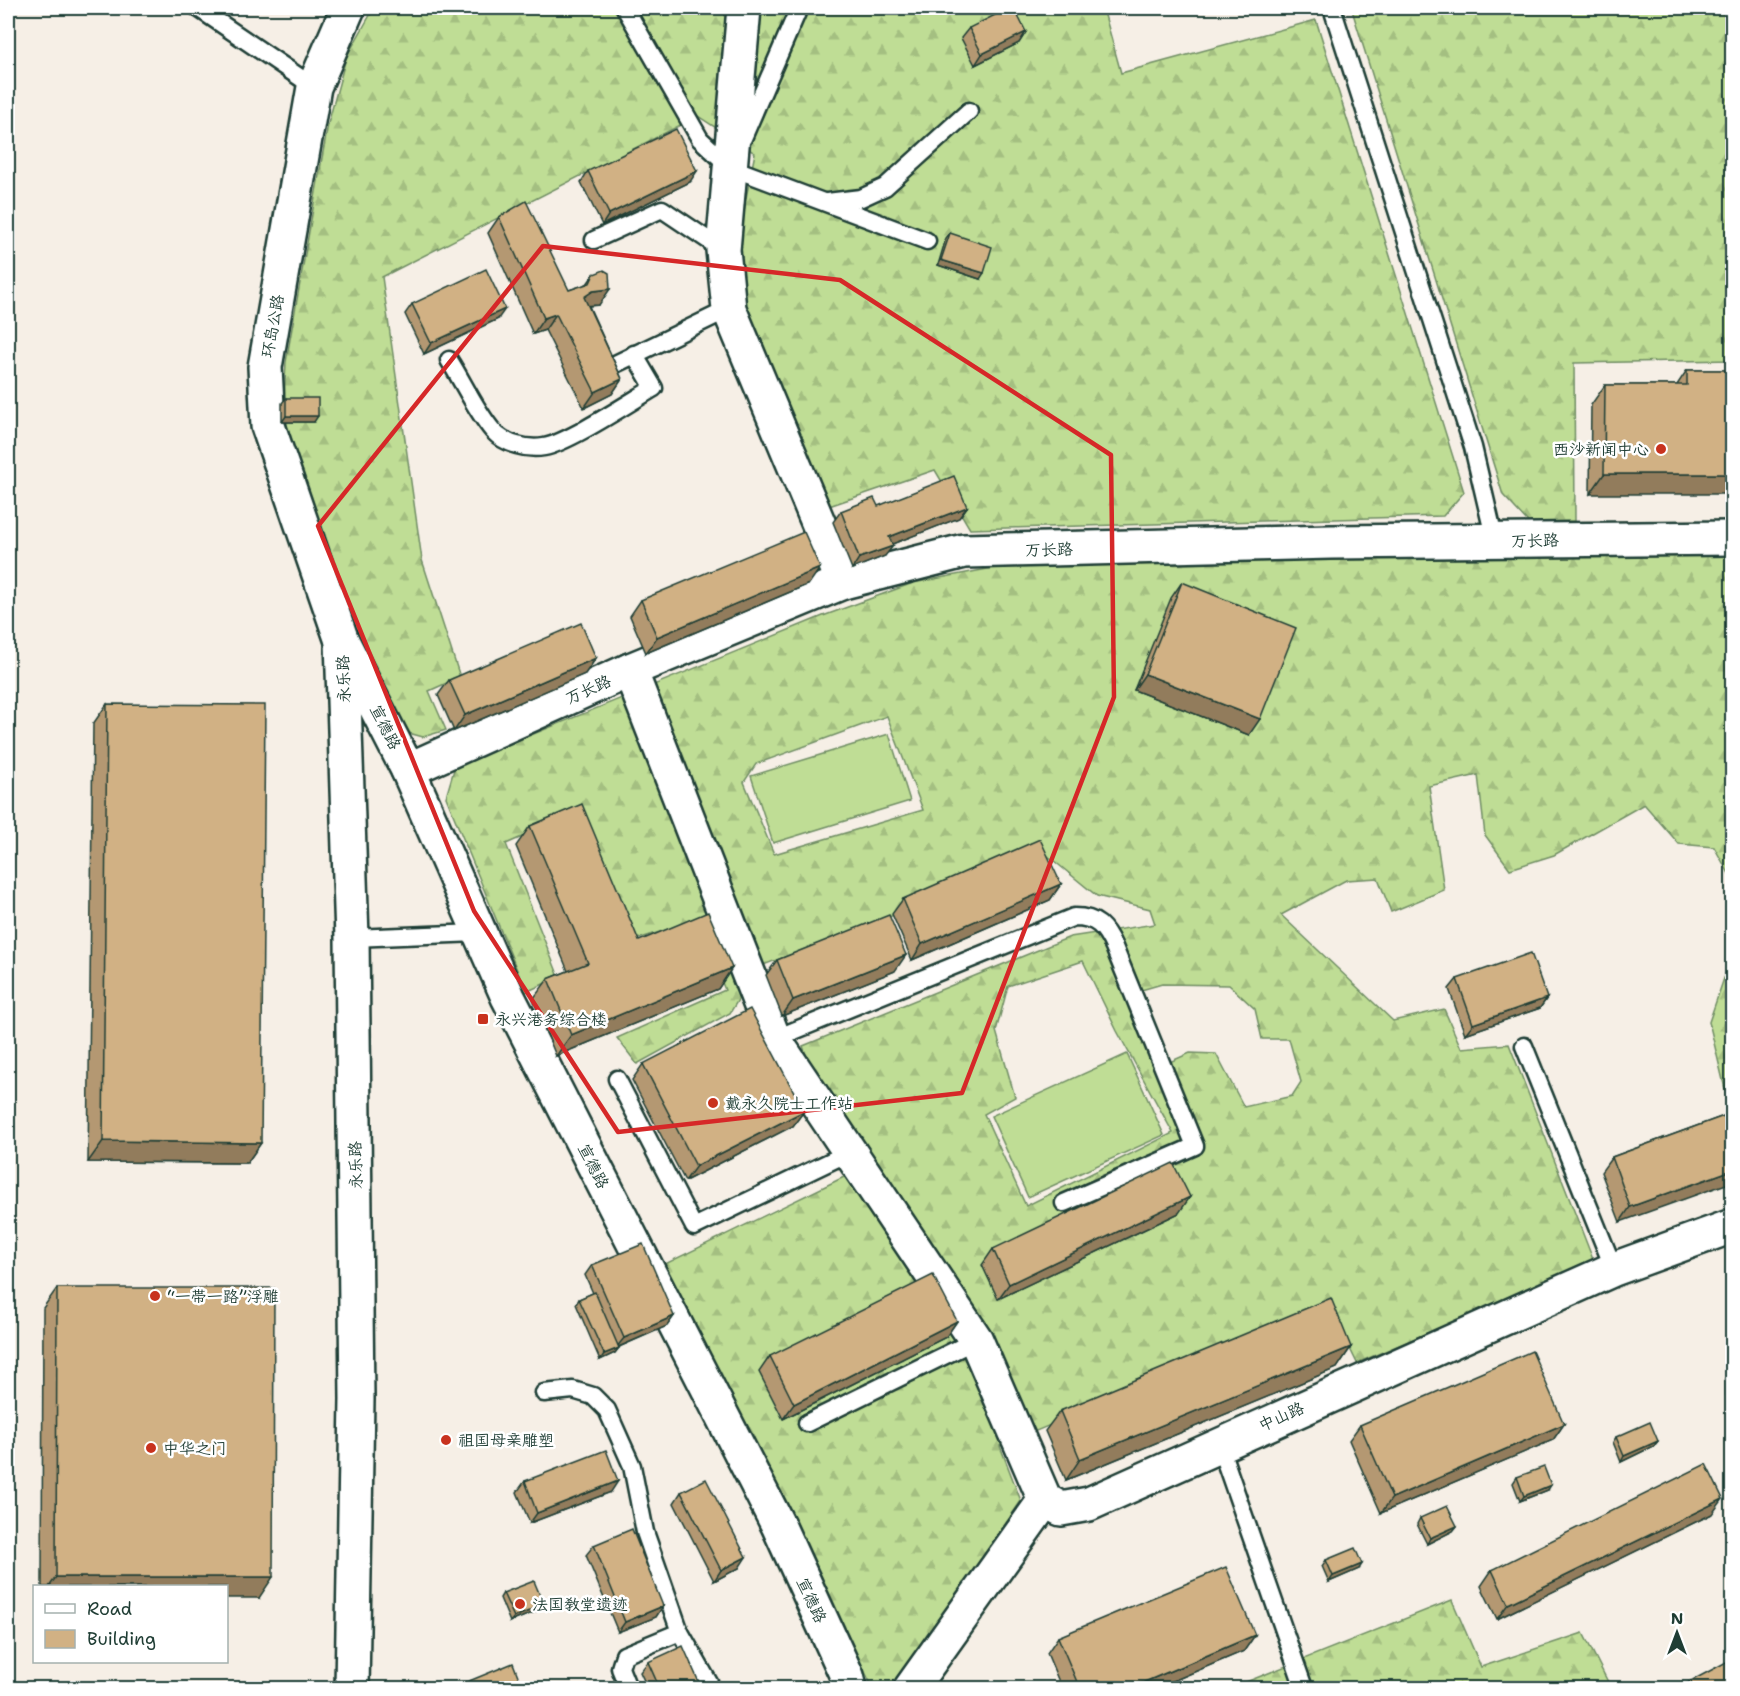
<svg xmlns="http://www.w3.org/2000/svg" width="1740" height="1696" font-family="'Shantell Sans','LXGW WenKai TC',sans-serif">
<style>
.forest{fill:url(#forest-firs);stroke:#6f8d64;stroke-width:1.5;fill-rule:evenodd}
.garden{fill:#bfdd95;stroke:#6f8d64;stroke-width:1.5}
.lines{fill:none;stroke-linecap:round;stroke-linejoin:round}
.service-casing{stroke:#1f3d34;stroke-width:21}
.minor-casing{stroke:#1f3d34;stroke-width:38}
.tertiary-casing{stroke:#1f3d34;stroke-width:38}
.service{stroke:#fff;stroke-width:16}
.minor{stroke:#fff;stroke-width:33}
.tertiary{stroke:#fff;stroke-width:33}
.wall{fill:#b49872;stroke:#1f3d34;stroke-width:1.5}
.shaded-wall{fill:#927c5c;stroke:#1f3d34;stroke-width:1.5}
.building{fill:#d1b184;stroke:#1f3d34;stroke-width:1.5}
.marked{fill:none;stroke:#d62828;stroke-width:4.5;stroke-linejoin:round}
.poi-dot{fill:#c8321e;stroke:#fff;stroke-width:2}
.labels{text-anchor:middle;stroke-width:5;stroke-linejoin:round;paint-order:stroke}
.street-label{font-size:16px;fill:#1f3d34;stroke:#fff}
.poi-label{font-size:16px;fill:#1f3d34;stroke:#fff;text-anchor:start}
</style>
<defs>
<pattern id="forest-firs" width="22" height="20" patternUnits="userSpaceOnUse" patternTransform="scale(1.5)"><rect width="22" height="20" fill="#bfdd95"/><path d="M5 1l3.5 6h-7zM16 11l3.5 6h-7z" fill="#a4bf81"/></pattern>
</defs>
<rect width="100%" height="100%" fill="#f6efe6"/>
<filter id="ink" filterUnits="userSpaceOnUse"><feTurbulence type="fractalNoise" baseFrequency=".0167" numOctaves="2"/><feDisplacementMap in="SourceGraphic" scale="12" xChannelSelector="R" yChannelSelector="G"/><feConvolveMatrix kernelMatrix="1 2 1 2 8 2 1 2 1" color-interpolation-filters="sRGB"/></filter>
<g filter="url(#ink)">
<!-- forest -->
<g class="forest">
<path d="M374,8H1103L1121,73L1316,20L1464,492L1443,516L970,529L935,470L826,507L730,278L755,153L698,116L382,277L422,560L460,677L429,691L446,730L423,737L405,732L372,672L290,447L284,402L286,362L328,124L346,58Z"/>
<path d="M1361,8H1732V360L1574,363L1575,521L1528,522L1503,495L1352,10Z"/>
<path d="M1732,555V879L1714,847L1679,844L1644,804L1554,855L1510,869L1485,835L1478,775L1429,786L1444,890L1391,912L1378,878L1346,880L1281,915L1393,1021L1444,1009L1461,1048L1509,1044L1594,1262L1357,1363L1330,1308L1000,1446L1021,1501L894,1688H873L663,1265L848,1175L803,1046L1070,937L1155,924L1150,909L1097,896L1048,856L758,967L730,1013L637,1064L617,1038L725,990L697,920L638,939L579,812L506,844L559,977L526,992L446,797L455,766L823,616L913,583L1025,562ZM887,716L923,810L774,854L744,782L756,764ZM1083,961L1117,1031L1173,1133L1026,1206L984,1114L1015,1097L996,1031L1008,986ZM1162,984L1229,985L1255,1009L1262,1039H1289L1301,1082L1292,1096L1244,1107L1216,1054L1190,1053L1156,1068L1124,995Z"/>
<path d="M1732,955V1118L1709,1022Z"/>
<path d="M1452,1600L1481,1667L1583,1633L1611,1688H1231Z"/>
</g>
<!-- garden -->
<g class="garden">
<path d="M889,734L910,801L773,843L751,776Z"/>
<path d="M1127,1054L1164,1135L1028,1197L991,1116Z"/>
</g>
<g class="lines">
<defs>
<g id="service">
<path d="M198,8L314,87"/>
<path d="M625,8L700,139L730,167L927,241"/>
<path d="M1332,8L1473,447L1495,541"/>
<path d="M743,138L799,8"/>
<path d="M827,202L861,198L885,187L969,111"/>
<path d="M594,240L662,209L723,250"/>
<path d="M449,360C463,382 476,411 493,431C505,444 527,450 544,447C568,443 630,402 654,388L634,354"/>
<path d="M605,369L729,309"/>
<path d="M352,938L478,933"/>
<path d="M774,1039L1074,917C1097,917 1105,927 1114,947L1195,1146L1064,1203"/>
<path d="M1524,1046L1614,1269"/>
<path d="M617,1079L694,1227L852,1151"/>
<path d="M544,1393L573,1390L593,1396L607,1410L632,1466L645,1532L680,1632L712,1688"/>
<path d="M807,1423L976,1340"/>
<path d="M1219,1444L1304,1688"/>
<path d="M628,1688L620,1668L624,1655L680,1632"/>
</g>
<g id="minor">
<path d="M744,8L723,250L729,309L843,582"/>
<path d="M342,641L352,938L357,1399L352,1688"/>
<path d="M630,670L774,1039L976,1340L1045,1500"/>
<path d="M408,770L630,670L843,582L964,551L1331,542L1732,538"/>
<path d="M911,1688L1045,1500L1061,1509L1089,1504L1614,1269L1732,1226"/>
</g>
<path id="tertiary" d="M348,8L314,87L265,367L268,426L342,641L408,770L508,997L778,1525L847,1676L850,1688"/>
</defs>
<!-- service casing -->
<use href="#service" class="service-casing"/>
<!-- minor casing -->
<use href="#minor" class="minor-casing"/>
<!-- tertiary casing -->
<use href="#tertiary" class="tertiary-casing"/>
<!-- service -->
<use href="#service" class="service"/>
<!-- minor -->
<use href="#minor" class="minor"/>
<!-- tertiary -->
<use href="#tertiary" class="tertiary"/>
</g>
<!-- wall -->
<g class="wall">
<path d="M969,28L1026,32L1019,43L975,65L961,38Z"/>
<path d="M588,171L690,182L602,225L581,182Z"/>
<path d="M499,217L569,290L587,284L594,274L599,305L589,306L622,379L612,394L584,408L545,330L533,334L488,233Z"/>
<path d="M950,233L980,279L938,265L946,238Z"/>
<path d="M412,304L498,319L424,354L405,314Z"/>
<path d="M1687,370H1732L1590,494L1591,405L1605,385H1677Z"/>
<path d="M286,398L314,422H282V403Z"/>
<path d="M878,506L967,507L959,518L892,544L885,556L852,569L833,522L841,511Z"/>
<path d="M1182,582L1249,735L1134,690L1171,598Z"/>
<path d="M809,584L646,653L630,616L641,600Z"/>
<path d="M596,658L585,674L454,731L438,695L449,680Z"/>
<path d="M107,704L261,1143L247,1163L88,1162L93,724Z"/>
<path d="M530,826L639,941L732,968L718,989L556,1056L533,999L548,979L568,971L516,846Z"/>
<path d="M1061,884L1050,900L912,960L892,914L903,899Z"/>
<path d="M777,960L895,971L782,1016L766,975Z"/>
<path d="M1457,979L1547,998L1540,1008L1465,1034L1449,989Z"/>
<path d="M643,1064L804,1111L793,1126L685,1181L632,1080Z"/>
<path d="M1732,1113L1620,1222L1601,1172L1612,1157Z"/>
<path d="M1179,1213L998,1299L982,1265L993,1249Z"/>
<path d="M592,1265L674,1316L667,1326L619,1347L615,1353L600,1360L576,1304L579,1299L593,1293L585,1275Z"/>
<path d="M57,1288L259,1598L226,1587H42L43,1308Z"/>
<path d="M957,1321L946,1337L783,1419L759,1372L770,1356Z"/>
<path d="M1351,1347L1337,1368L1066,1480L1045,1431L1060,1411Z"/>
<path d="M1732,1367V1405L1730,1404L1726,1395V1378Z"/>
<path d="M1564,1424L1553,1440L1381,1513L1349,1440L1360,1425Z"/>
<path d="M1616,1437L1658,1441L1654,1446L1621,1462L1613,1442Z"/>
<path d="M1517,1477L1548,1490L1520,1501L1513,1483Z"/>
<path d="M525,1481L611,1492L530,1523L517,1492Z"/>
<path d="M681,1492L739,1568L714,1581L674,1503Z"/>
<path d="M1712,1514L1497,1619L1481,1586L1492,1570Z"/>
<path d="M1420,1518L1457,1526L1453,1531L1427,1544L1417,1524Z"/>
<path d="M594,1545L663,1606L656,1617L618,1632L586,1555Z"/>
<path d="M1326,1560L1359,1569L1329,1582L1322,1566Z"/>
<path d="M503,1593L540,1610L510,1622L500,1598Z"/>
<path d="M1255,1635L1244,1651L1154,1689H1062L1047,1653L1058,1637Z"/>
<path d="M648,1662L702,1689H648L640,1672Z"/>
</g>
<!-- shaded-wall -->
<g class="shaded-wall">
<path d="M1026,32L1019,43L975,65L982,54Z"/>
<path d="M697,171L690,182L602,225L609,214Z"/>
<path d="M941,260L984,273L980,279L938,265Z"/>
<path d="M610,289L599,305L582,306L584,297L593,291Z"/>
<path d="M505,309L498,319L424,354L431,343Z"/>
<path d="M556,314L545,330L533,334L544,318Z"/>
<path d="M622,379L612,394L584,408L595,392Z"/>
<path d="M286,416H318L314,422H282Z"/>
<path d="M1604,474H1732V494H1590Z"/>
<path d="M967,507L959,518L882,548L889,537Z"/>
<path d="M893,546L885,556L852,569L859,558Z"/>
<path d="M820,568L809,584L646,653L657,637Z"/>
<path d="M596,658L585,674L454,731L465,715Z"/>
<path d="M1145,674L1260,719L1249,735L1134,690Z"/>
<path d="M1061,884L1050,900L912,960L922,944Z"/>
<path d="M906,955L895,971L782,1016L793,1000Z"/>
<path d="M732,968L718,989L556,1056L571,1035Z"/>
<path d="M1547,998L1540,1008L1465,1034L1473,1024Z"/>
<path d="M804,1111L793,1126L685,1181L696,1166Z"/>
<path d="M103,1141L261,1143L247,1163L88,1162Z"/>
<path d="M1732,1170V1182L1620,1222L1630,1207Z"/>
<path d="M1190,1197L1179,1213L998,1299L1009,1284Z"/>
<path d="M674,1316L667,1326L616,1348L624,1338Z"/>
<path d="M957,1321L946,1337L783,1419L794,1404Z"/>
<path d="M1351,1347L1337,1368L1066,1480L1080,1459Z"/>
<path d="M619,1348L615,1353L600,1360L604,1354Z"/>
<path d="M1564,1424L1553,1440L1381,1513L1392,1498Z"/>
<path d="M1658,1441L1654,1446L1621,1462L1624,1456Z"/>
<path d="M618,1481L611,1492L530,1523L537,1513Z"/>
<path d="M1551,1485L1548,1490L1520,1501L1524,1496Z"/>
<path d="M1723,1499L1712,1514L1497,1619L1508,1604Z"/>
<path d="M1457,1526L1453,1531L1427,1544L1430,1538Z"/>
<path d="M746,1557L739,1568L714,1581L721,1570Z"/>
<path d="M1362,1564L1359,1569L1329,1582L1333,1576Z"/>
<path d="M56,1577H273L259,1598H226V1587H49Z"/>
<path d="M544,1605L540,1610L510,1622L514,1617Z"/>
<path d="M663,1606L656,1617L618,1632L625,1622Z"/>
<path d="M1255,1635L1244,1651L1154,1689H1128Z"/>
</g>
<!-- building -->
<g class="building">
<path d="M1009,8H1014L1026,32L982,54L969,28Z"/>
<path d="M676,129L697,171L609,214L588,171Z"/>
<path d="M526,201L569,290L590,283L594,274L604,270L609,273L610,289L593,291L584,297L622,379L595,392L556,314L544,318L499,217Z"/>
<path d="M950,233L992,247L984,273L941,260Z"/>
<path d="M486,269L505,309L431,343L412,304Z"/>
<path d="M1687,370H1732V474H1604L1605,385H1687Z"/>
<rect x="286" y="398" width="32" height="18"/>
<path d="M954,476L967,507L889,537L893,546L859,558L841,511L874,498L878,506Z"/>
<path d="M804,532L820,568L657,637L641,600Z"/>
<path d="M1182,582L1296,628L1260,719L1145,674Z"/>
<path d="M581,623L596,658L465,715L449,680Z"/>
<path d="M107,704L265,705L261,1143L103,1141Z"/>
<path d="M582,804L639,941L708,912L732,968L571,1035L548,979L588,963L530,826Z"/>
<path d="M1040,839L1061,884L922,944L903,899Z"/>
<path d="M889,915L906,955L793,1000L777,960Z"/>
<path d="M1531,953L1547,998L1473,1024L1457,979Z"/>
<path d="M750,1009L804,1111L696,1166L643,1064Z"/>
<path d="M1732,1113V1170L1630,1207L1612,1157Z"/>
<path d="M1173,1163L1190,1197L1009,1284L993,1249Z"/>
<path d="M643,1244L674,1316L624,1338L592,1265Z"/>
<path d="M933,1275L957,1321L794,1404L770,1356Z"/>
<path d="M57,1288H274L273,1577H56Z"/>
<path d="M595,1292L619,1348L604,1354L579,1299Z"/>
<path d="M1331,1298L1351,1347L1080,1459L1060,1411Z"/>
<path d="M1532,1351L1564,1424L1392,1498L1360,1425Z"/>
<path d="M1650,1422L1658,1441L1624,1456L1616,1437Z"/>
<path d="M606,1450L618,1481L537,1513L525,1481Z"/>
<path d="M1706,1464L1723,1499L1508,1604L1492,1570Z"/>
<path d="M1544,1467L1551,1485L1524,1496L1517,1477Z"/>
<path d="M706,1479L746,1557L721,1570L681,1492Z"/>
<path d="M1447,1506L1457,1526L1430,1538L1420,1518Z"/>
<path d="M632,1529L663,1606L625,1622L594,1545Z"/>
<path d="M1355,1548L1362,1564L1333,1576L1326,1560Z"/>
<path d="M1226,1567L1255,1635L1128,1689H1080L1058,1637Z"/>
<path d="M534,1581L544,1605L514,1617L503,1593Z"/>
<path d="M683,1646L702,1689H660L648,1662Z"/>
<path d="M1732,1659V1689H1676Z"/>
<path d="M513,1663L523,1689H458L457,1686Z"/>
</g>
</g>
<!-- marked area -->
<path class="marked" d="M543,246L840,280L1111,455L1114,697L962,1093L618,1132L474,911L318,526Z"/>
<!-- markers -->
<g class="poi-dot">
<circle cx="1661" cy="449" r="6"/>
<rect x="477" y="1013" width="12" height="12" rx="3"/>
<circle cx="713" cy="1103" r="6"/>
<circle cx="155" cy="1296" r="6"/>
<circle cx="446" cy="1440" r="6"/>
<circle cx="151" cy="1448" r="6"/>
<circle cx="520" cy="1604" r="6"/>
</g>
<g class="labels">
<!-- street labels -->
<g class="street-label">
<text transform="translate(272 326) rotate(-80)" y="6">环岛公路</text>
<text transform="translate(1535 540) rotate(-1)" y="6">万长路</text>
<text transform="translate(1049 549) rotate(-1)" y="6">万长路</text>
<text transform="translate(343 679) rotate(-92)" y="6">永乐路</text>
<text transform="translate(588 689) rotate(-24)" y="6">万长路</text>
<text transform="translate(386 727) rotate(63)" y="6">宣德路</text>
<text transform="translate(355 1165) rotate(-91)" y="6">永乐路</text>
<text transform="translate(594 1166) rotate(63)" y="6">宣德路</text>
<text transform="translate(1281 1416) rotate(-24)" y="6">中山路</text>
<text transform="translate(812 1600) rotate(65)" y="6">宣德路</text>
</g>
<!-- poi labels -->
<g class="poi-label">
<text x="1649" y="455" text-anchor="end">西沙新闻中心</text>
<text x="495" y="1025">永兴港务综合楼</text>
<text x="725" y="1109">戴永久院士工作站</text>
<text x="167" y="1302">“一带一路”浮雕</text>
<text x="458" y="1446">祖国母亲雕塑</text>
<text x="163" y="1454">中华之门</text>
<text x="532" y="1610">法国教堂遗迹</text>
</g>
</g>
<!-- margin -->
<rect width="1740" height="1696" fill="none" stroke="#fff" stroke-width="30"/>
<rect x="15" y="15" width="1710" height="1666" fill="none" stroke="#1f3d34" stroke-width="2" filter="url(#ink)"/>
<!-- legend -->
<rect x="33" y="1585" width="195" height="78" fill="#ffffff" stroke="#a5b1ae" stroke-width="1.5"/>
<rect x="45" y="1604" width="30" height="9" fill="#ffffff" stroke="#a5b1ae" stroke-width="1.5"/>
<text x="87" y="1615" font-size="18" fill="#1f3d34">Road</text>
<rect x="45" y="1630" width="30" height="18" fill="#d1b184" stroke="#a5b1ae" stroke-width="1.5"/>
<text x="87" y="1645" font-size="18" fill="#1f3d34">Building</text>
<!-- north arrow -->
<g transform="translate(1677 1633)" stroke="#ffffff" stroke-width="4.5" paint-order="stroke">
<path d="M0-4.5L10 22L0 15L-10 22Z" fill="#1f3d34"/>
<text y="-9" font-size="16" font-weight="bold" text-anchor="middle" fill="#1f3d34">N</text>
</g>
</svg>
